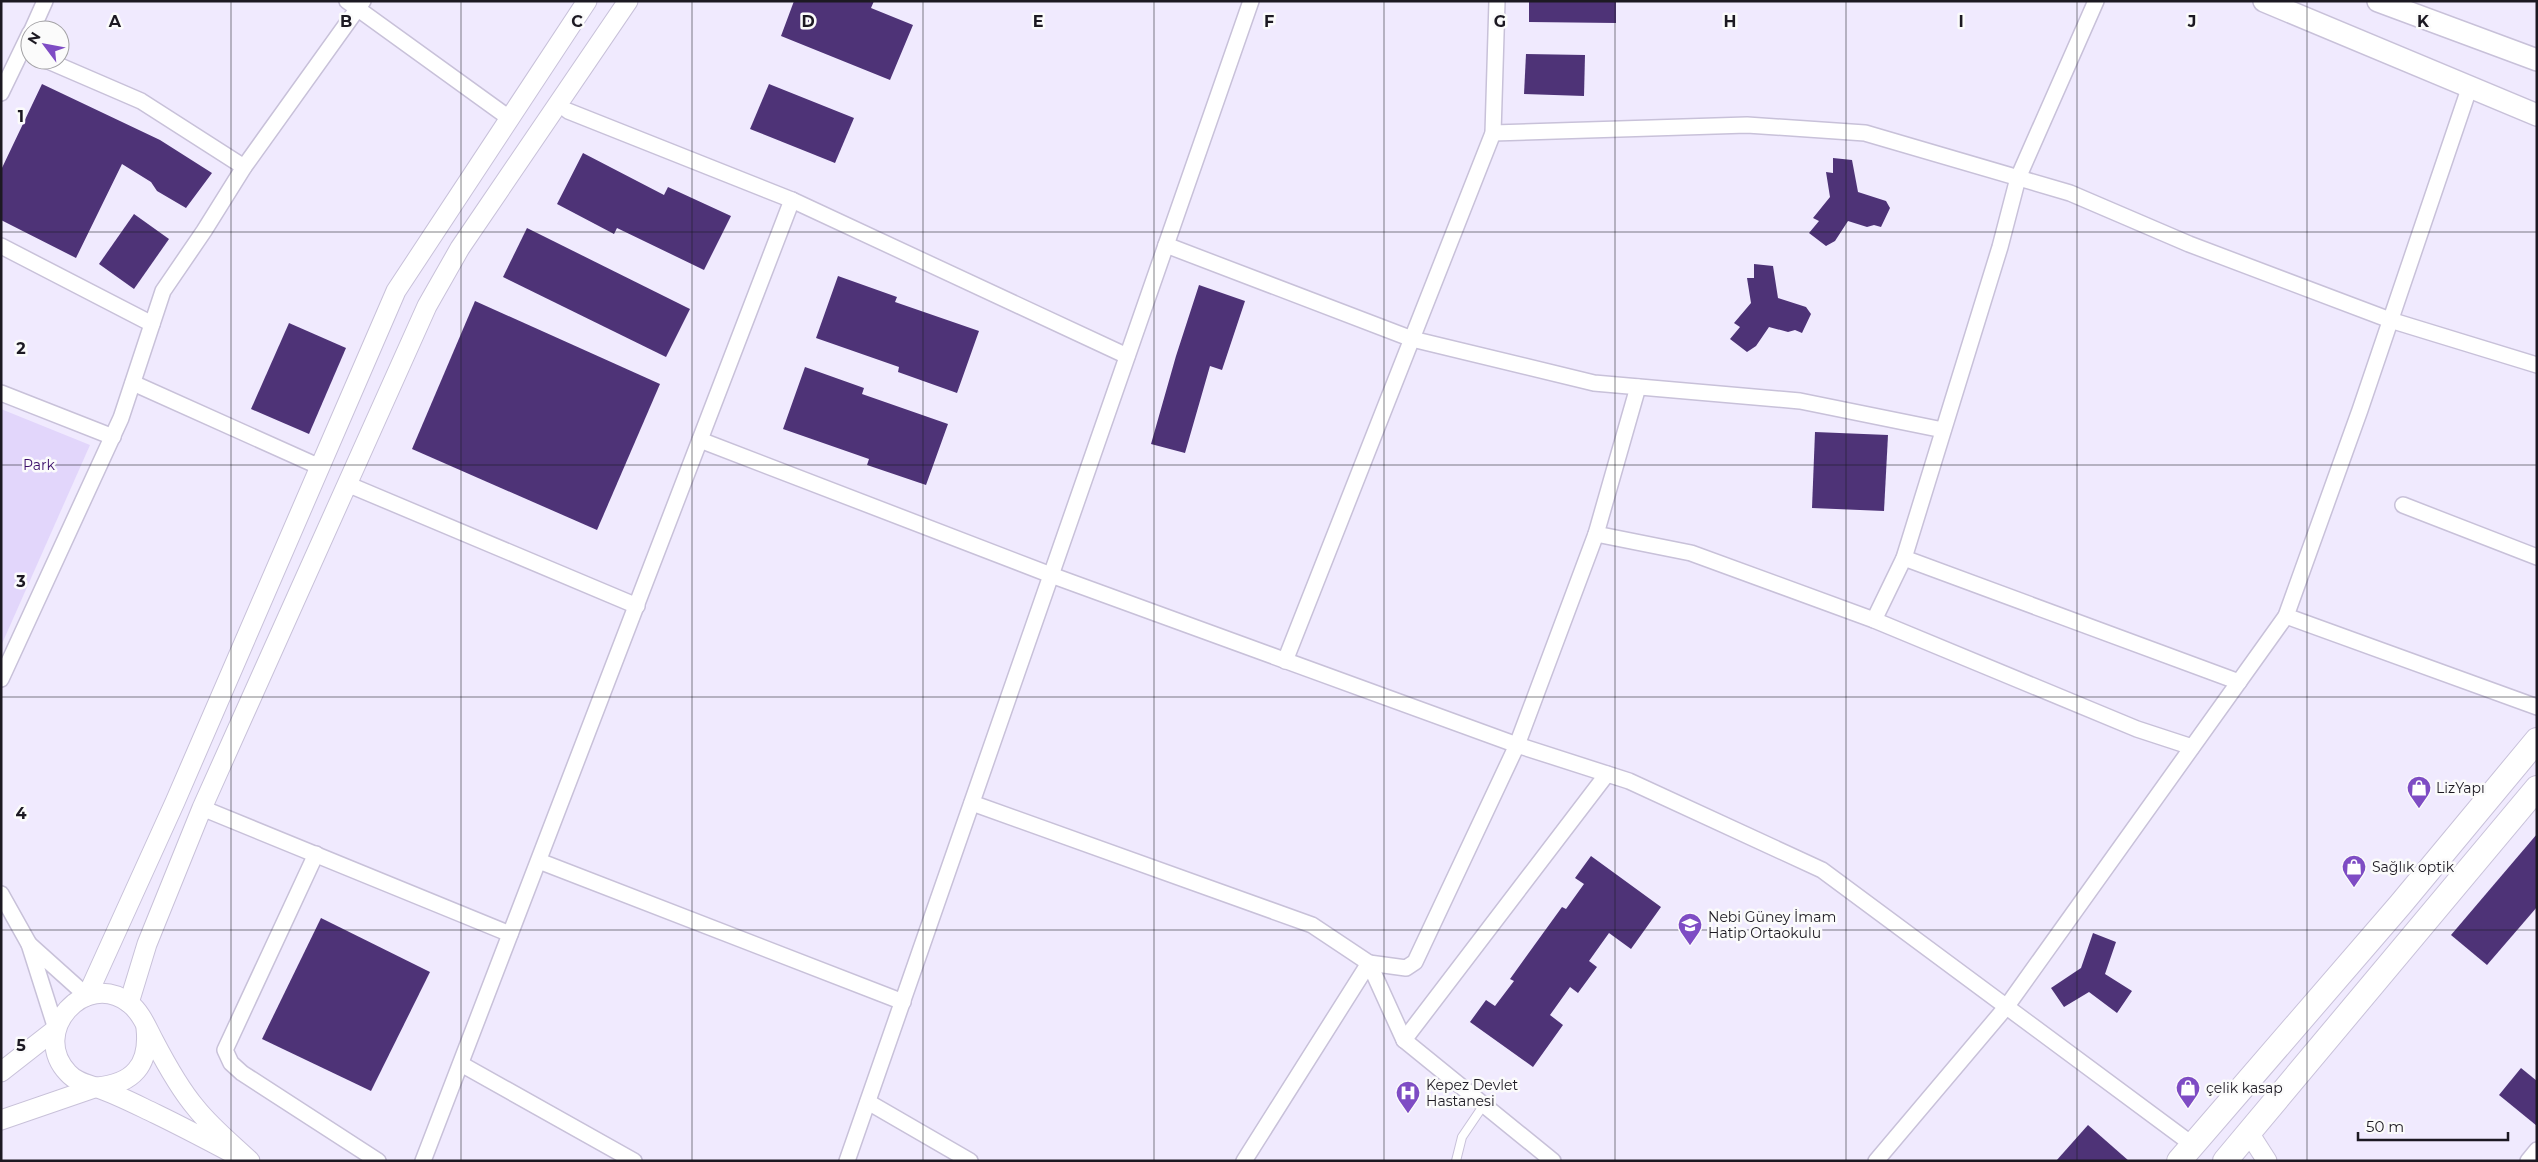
<svg xmlns="http://www.w3.org/2000/svg" width="2538" height="1162" font-family="Montserrat,sans-serif">
<style>
.green{fill:#e2d6fb}
.building{fill:#4e3377}
.lines{fill:none;stroke-linecap:round;stroke-linejoin:round}
.service-casing{stroke:#c8c1d9;stroke-width:10}
.minor-casing{stroke:#c8c1d9;stroke-width:18}
.tertiary-casing{stroke:#c8c1d9;stroke-width:21}
.secondary-casing{stroke:#c8c1d9;stroke-width:24}
.primary-casing{stroke:#c8c1d9;stroke-width:26}
.service{stroke:#fff;stroke-width:8}
.minor{stroke:#fff;stroke-width:15}
.tertiary{stroke:#fff;stroke-width:19}
.secondary{stroke:#fff;stroke-width:21}
.primary{stroke:#fff;stroke-width:24}
.grid{fill:none;stroke:#1c1922;stroke-width:1;stroke-opacity:0.55}
.labels{text-anchor:middle;stroke-width:5;stroke-linejoin:round;paint-order:stroke}
.park-label{font-size:14px;fill:#3a0d69;stroke:#fbfbfb}
.poi-label{font-size:14px;fill:#1c1922;stroke:#fbfbfb;text-anchor:start}
.grid-label{font-size:16px;text-anchor:middle;font-weight:bold;fill:#1c1922;stroke:#fbfbfb;stroke-width:5;stroke-linejoin:round;paint-order:stroke}
</style>
<rect width="100%" height="100%" fill="#f0eafe"/>
<!-- green -->
<path class="green" d="M1,409L90,445L1,646Z"/>
<!-- building -->
<g class="building">
<path d="M794,1H874L871,8L913,25L890,80L781,36Z"/>
<path d="M1529,1H1616V23L1529,22Z"/>
<path d="M1526,54L1585,55L1584,96L1524,94Z"/>
<path d="M42,84L160,140L212,173L186,208L157,191L151,182L122,164L76,258L1,220V170Z"/>
<path d="M769,84L854,118L835,163L750,129Z"/>
<path d="M583,153L664,195L668,187L731,216L704,270L617,228L614,234L557,204Z"/>
<path d="M1833,158L1852,160L1858,192L1886,201L1890,208L1881,227L1874,225L1867,227L1848,221L1835,241L1826,246L1809,233L1819,221L1813,218L1830,197L1826,172L1833,173Z"/>
<path d="M134,214L169,239L134,289L99,264Z"/>
<path d="M527,228L690,309L666,357L503,277Z"/>
<path d="M1754,264L1773,266L1778,298L1806,307L1811,314L1802,333L1795,330L1788,332L1769,327L1756,346L1747,352L1730,339L1740,327L1734,323L1751,303L1747,278H1754Z"/>
<path d="M838,276L897,297L895,302L979,331L957,393L898,372L899,367L816,338Z"/>
<path d="M1199,285L1245,301L1222,370L1210,366L1185,453L1151,444L1176,356Z"/>
<path d="M475,301L660,384L597,530L412,449Z"/>
<path d="M289,323L346,348L309,434L251,409Z"/>
<path d="M805,367L864,388L862,394L948,424L926,485L867,465L869,459L783,429Z"/>
<path d="M1815,432L1888,435L1884,511L1812,508Z"/>
<path d="M2537,834V907L2487,965L2451,935Z"/>
<path d="M1591,856L1661,907L1631,949L1609,933L1589,961L1597,967L1578,993L1570,987L1550,1015L1563,1025L1533,1067L1470,1022L1486,1000L1495,1006L1514,981L1510,979L1562,907L1566,909L1584,884L1575,878Z"/>
<path d="M321,918L430,972L371,1091L262,1039Z"/>
<path d="M2093,933L2116,942L2105,974L2132,991L2117,1013L2089,992L2064,1007L2051,988L2081,968Z"/>
<path d="M2521,1068L2537,1081V1126L2499,1095Z"/>
<path d="M2088,1125L2129,1161H2056Z"/>
</g>
<g class="lines">
<defs>
<path id="service" d="M1456,1161L1462,1137L1483,1106"/>
<g id="minor">
<path d="M347,1L509,118"/>
<path d="M32,30L45,1"/>
<path d="M46,60L141,101L244,167"/>
<path d="M1,93L30,33"/>
<path d="M568,111L792,200L1127,356"/>
<path d="M1493,133L1747,125L1865,133L2070,193L2189,244L2390,320L2537,365"/>
<path d="M1166,245L1412,339L1594,383L1800,401L1943,430"/>
<path d="M1,246L152,324"/>
<path d="M133,383L320,467"/>
<path d="M1,393L113,437"/>
<path d="M700,440L1051,575L1517,745L1629,781L1822,870L2193,1145"/>
<path d="M347,484L637,606"/>
<path d="M2403,505L2537,557"/>
<path d="M1596,534L1691,553L1874,620L2137,729L2192,747"/>
<path d="M1904,558L2239,682"/>
<path d="M2286,616L2537,707"/>
<path d="M1874,620L1904,558L2000,247L2018,178L2096,1"/>
<path d="M1285,661L1493,133L1497,1"/>
<path d="M1,679L121,418L163,291L204,231L244,167L363,1"/>
<path d="M972,803L1312,925L1369,963L1404,1040L1553,1161"/>
<path d="M202,808L510,934"/>
<path d="M316,854L225,1050L231,1063L242,1073L378,1161"/>
<path d="M539,861L903,1002"/>
<path d="M1,894L29,944"/>
<path d="M56,1029L29,944L87,996"/>
<path d="M1404,1040L1607,774"/>
<path d="M461,1064L634,1161"/>
<path d="M868,1102L970,1161"/>
<path d="M423,1161L792,200"/>
<path d="M847,1161L1251,1"/>
<path d="M1244,1161L1369,963L1406,968L1415,962L1517,745L1596,534L1638,387"/>
<path d="M1876,1161L2007,1006L2286,616L2360,410L2470,86"/>
<path d="M2528,1161L2537,1150"/>
</g>
<g id="tertiary">
<path d="M87,996L175,802L396,291L587,1"/>
<path d="M129,1003L147,944L202,808L427,306L460,248L628,1"/>
<path d="M1,1072L56,1029"/>
<path d="M1,1120L97,1087C133,1084 150,1065 146,1028"/>
<path d="M2249,1133L2267,1161"/>
<path d="M247,1161C217,1145 187,1129 156,1114C137,1105 118,1095 98,1088C87,1084 76,1082 68,1073C29,1032 85,969 129,1003C141,1012 147,1028 154,1041C166,1064 179,1088 196,1108C211,1127 232,1144 250,1161"/>
</g>
<g id="secondary">
<path d="M2264,1L2537,115"/>
<path d="M2378,1L2537,60"/>
</g>
<g id="primary">
<path d="M2179,1161L2400,905L2537,740"/>
<path d="M2225,1161L2537,788"/>
</g>
</defs>
<!-- service casing -->
<use href="#service" class="service-casing"/>
<!-- minor casing -->
<use href="#minor" class="minor-casing"/>
<!-- tertiary casing -->
<use href="#tertiary" class="tertiary-casing"/>
<!-- secondary casing -->
<use href="#secondary" class="secondary-casing"/>
<!-- primary casing -->
<use href="#primary" class="primary-casing"/>
<!-- service -->
<use href="#service" class="service"/>
<!-- minor -->
<use href="#minor" class="minor"/>
<!-- tertiary -->
<use href="#tertiary" class="tertiary"/>
<!-- secondary -->
<use href="#secondary" class="secondary"/>
<!-- primary -->
<use href="#primary" class="primary"/>
</g>
<!-- grid -->
<path class="grid" d="M231,1V1161M461,1V1161M692,1V1161M923,1V1161M1154,1V1161M1384,1V1161M1615,1V1161M1846,1V1161M2077,1V1161M2307,1V1161M1,232H2537M1,465H2537M1,697H2537M1,930H2537"/>
<!-- icons -->
<defs>
<symbol id="shop-pin" viewBox="-11 -11 22 30"><path d="M0 17L-7.5 6A9.5 9.5 0 1 1 7.5 6Z" fill="#7e4cc4" stroke="#fbfbfb"/><path d="M-5-2.5h2.3a2.7 3.5 0 0 1 5.4 0H5L5.5 6h-11ZM-1.5-2.5h3a1.5 2.3 0 0 0-3 0Z" fill="#fff"/></symbol>
<symbol id="school-pin" viewBox="-11 -11 22 30"><path d="M0 17L-7.5 6A9.5 9.5 0 1 1 7.5 6Z" fill="#7e4cc4" stroke="#fbfbfb"/><path d="M0-5L7-2L0 1L-7-2ZM-4 1L0 2.5L4 1V4Q0 6-4 4Z" fill="#fff"/></symbol>
<symbol id="hospital-pin" viewBox="-11 -11 22 30"><path d="M0 17L-7.5 6A9.5 9.5 0 1 1 7.5 6Z" fill="#7e4cc4" stroke="#fbfbfb"/><path d="M-5-5h3v3.5h4V-5h3V5h-3V1.5h-4V5h-3Z" fill="#fff"/></symbol>
</defs>
<g fill-rule="evenodd">
<use href="#shop-pin" x="2405" y="774" width="28" height="38"/>
<use href="#shop-pin" x="2340" y="853" width="28" height="38"/>
<use href="#school-pin" x="1676" y="911" width="28" height="38"/>
<use href="#shop-pin" x="2174" y="1074" width="28" height="38"/>
<use href="#hospital-pin" x="1394" y="1079" width="28" height="38"/>
</g>
<g class="labels">
<!-- park labels -->
<g class="park-label">
<text x="39" y="470">Park</text>
</g>
<!-- poi labels -->
<g class="poi-label">
<text x="2436" y="793">LizYapı</text>
<text x="2372" y="872">Sağlık optik</text>
<text x="1708" y="922">Nebi Güney İmam<tspan x="1708" dy="16">Hatip Ortaokulu</tspan></text>
<text x="1426" y="1090">Kepez Devlet<tspan x="1426" dy="16">Hastanesi</tspan></text>
<text x="2206" y="1093">çelik kasap</text>
</g>
</g>
<g class="grid-label">
<text x="115" y="27">A</text>
<text x="346" y="27">B</text>
<text x="577" y="27">C</text>
<text x="808" y="27">D</text>
<text x="1038" y="27">E</text>
<text x="1269" y="27">F</text>
<text x="1500" y="27">G</text>
<text x="1730" y="27">H</text>
<text x="1961" y="27">I</text>
<text x="2192" y="27">J</text>
<text x="2423" y="27">K</text>
<text x="21" y="122">1</text>
<text x="21" y="354">2</text>
<text x="21" y="587">3</text>
<text x="21" y="819">4</text>
<text x="21" y="1051">5</text>
</g>
<!-- border -->
<rect width="2538" height="1162" fill="none" stroke="#1c1922" stroke-width="5"/>
<!-- north arrow -->
<g transform="translate(45 45) rotate(302)"><circle r="24" fill="#fbfbfb" stroke="#a2a1a4"/>
<path d="M0-4L9 19L0 12L-9 19Z" fill="#7e4cc4"/>
<text y="-8" font-size="14" font-weight="bold" text-anchor="middle" fill="#1c1922">N</text>
</g>
<!-- scale -->
<path d="M2358 1132v8h150v-8" fill="none" stroke="#1c1922" stroke-width="2.5"/>
<text x="2366" y="1132" font-size="15" fill="#1c1922" stroke="#fbfbfb" stroke-width="4" paint-order="stroke">50 m</text>
</svg>
